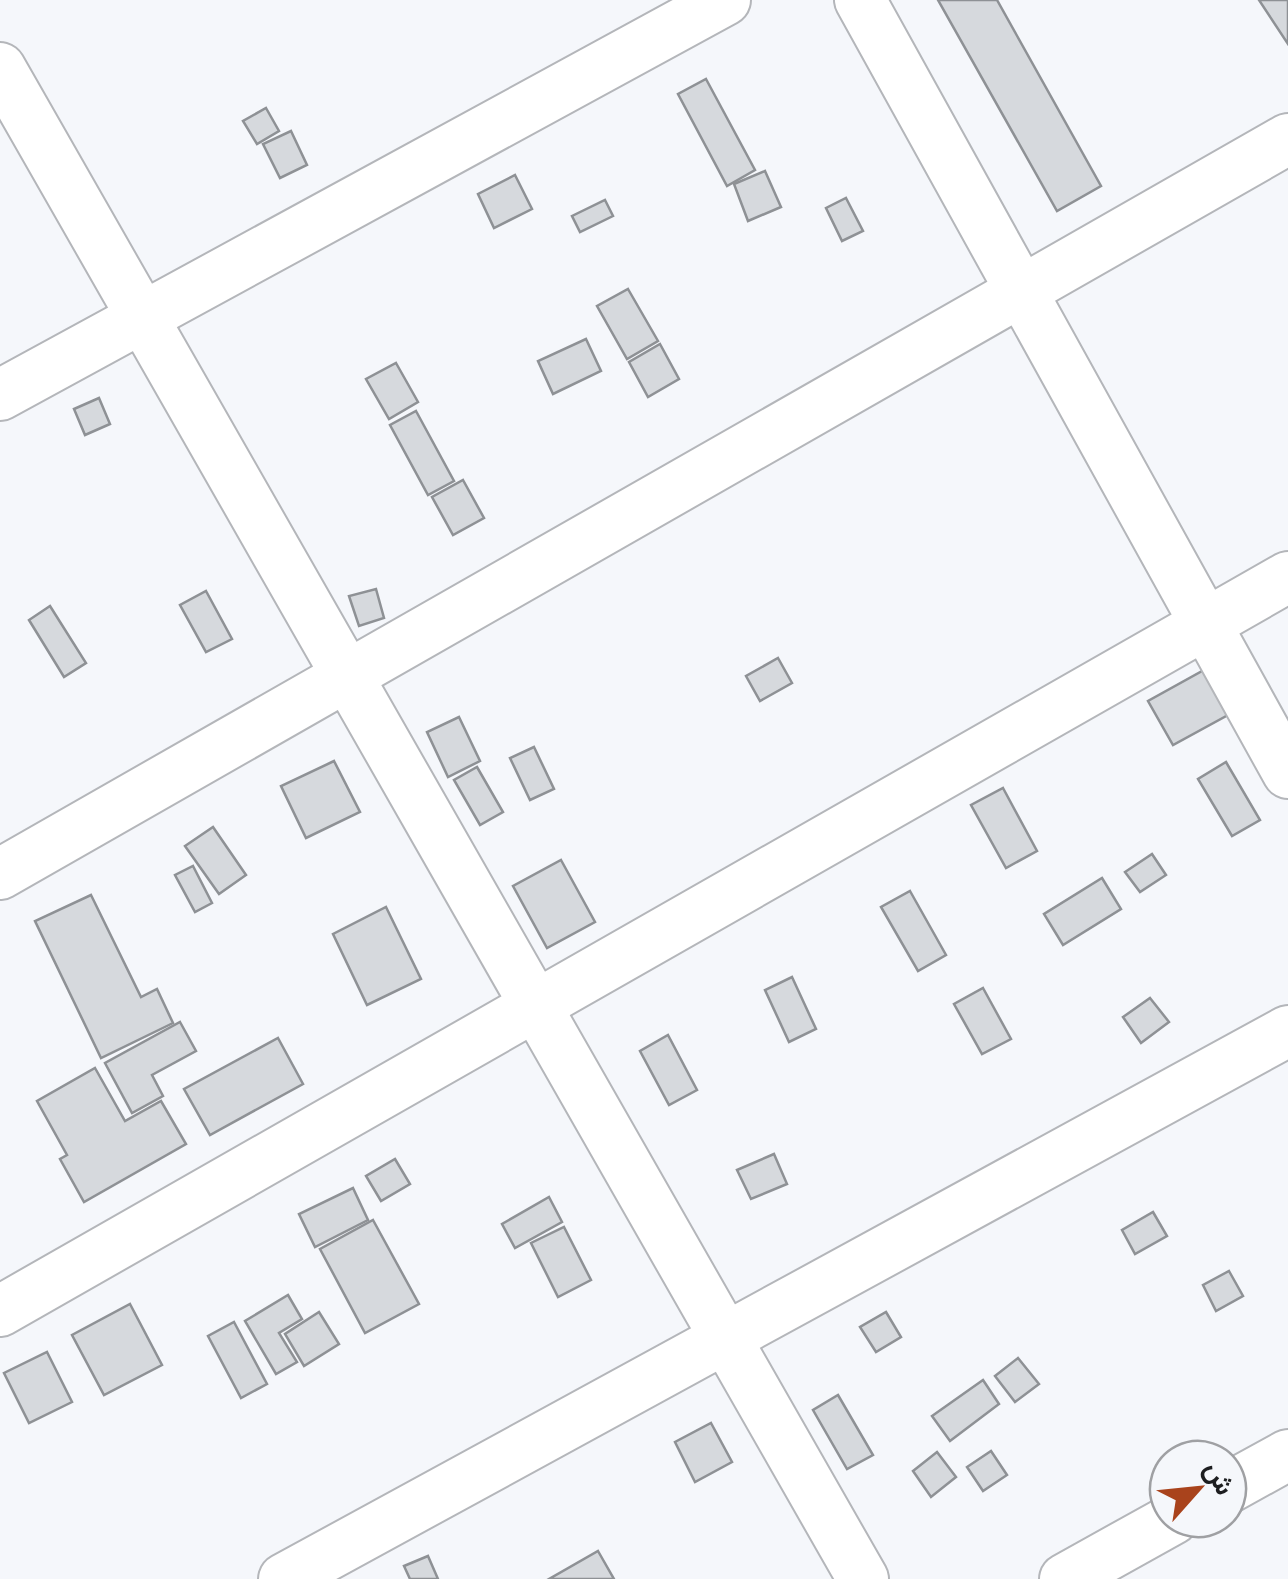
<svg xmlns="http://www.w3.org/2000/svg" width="1288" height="1579" font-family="'Sofia Sans Condensed',Vazirmatn,sans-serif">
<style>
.building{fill:#d6d9dd;stroke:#8e9195;stroke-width:2.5}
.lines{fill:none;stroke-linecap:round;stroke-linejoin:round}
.street-casing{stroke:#b4b6ba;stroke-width:54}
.street{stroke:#fff;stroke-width:50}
</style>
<rect width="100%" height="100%" fill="#f5f7fb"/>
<!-- building -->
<g class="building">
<path d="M938,0H997L1101,186L1057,211Z"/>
<path d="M1259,0H1288V44Z"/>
<path d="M706,79L755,170L727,186L678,94Z"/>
<path d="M266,108L279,131L257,144L243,121Z"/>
<path d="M291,131L307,165L280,178L263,144Z"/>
<path d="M765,171L781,207L748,221L734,184Z"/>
<path d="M515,175L532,209L494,228L478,194Z"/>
<path d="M846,198L863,231L842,241L826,208Z"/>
<path d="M605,200L613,216L580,232L572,216Z"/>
<path d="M628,289L658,341L627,359L597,306Z"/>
<path d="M586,339L601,371L553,394L538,361Z"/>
<path d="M660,344L679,379L648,397L629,362Z"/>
<path d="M396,363L418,402L389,419L366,379Z"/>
<path d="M99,398L110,424L85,435L74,409Z"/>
<path d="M416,411L454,481L428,495L390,425Z"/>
<path d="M463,480L484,518L453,535L432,497Z"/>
<path d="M376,589L384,618L359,626L349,596Z"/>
<path d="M206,591L232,639L206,652L180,605Z"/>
<path d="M50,606L86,663L64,677L29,620Z"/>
<path d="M778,658L792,683L760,701L746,676Z"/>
<path d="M1204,670L1228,715L1173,745L1148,701Z"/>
<path d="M459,717L480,761L448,777L427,732Z"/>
<path d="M534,747L554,789L530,800L510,758Z"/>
<path d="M334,761L360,812L306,838L281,786Z"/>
<path d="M1226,762L1260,820L1232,836L1198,779Z"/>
<path d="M477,767L503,812L480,825L454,780Z"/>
<path d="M1003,788L1037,851L1006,868L971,805Z"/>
<path d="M213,827L246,875L219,894L185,846Z"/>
<path d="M1152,854L1166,875L1140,892L1125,872Z"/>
<path d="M561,860L595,922L547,948L513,886Z"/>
<path d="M193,866L212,903L195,912L175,875Z"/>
<path d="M1102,878L1121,909L1063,945L1044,914Z"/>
<path d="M910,891L946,955L918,971L881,907Z"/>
<path d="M91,895L141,997L157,989L173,1023L101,1058L35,921Z"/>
<path d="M386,907L421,979L367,1005L333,934Z"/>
<path d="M792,977L816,1029L789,1042L765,990Z"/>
<path d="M983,988L1011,1039L982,1054L954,1004Z"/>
<path d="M1150,998L1169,1022L1141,1043L1123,1017Z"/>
<path d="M180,1022L196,1051L152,1075L163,1096L132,1113L105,1063Z"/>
<path d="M668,1035L697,1090L669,1105L640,1051Z"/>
<path d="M278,1038L303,1084L210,1135L184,1089Z"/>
<path d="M95,1068L125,1121L161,1101L186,1144L84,1202L60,1159L67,1155L37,1101Z"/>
<path d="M774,1154L787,1184L751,1199L737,1170Z"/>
<path d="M395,1159L410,1184L381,1201L366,1176Z"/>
<path d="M353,1188L368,1220L315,1247L299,1214Z"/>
<path d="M549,1197L562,1222L515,1248L502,1224Z"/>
<path d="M1153,1212L1167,1236L1135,1254L1122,1230Z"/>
<path d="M373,1220L419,1304L365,1333L320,1249Z"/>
<path d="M564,1227L591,1280L558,1297L531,1243Z"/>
<path d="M1229,1271L1243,1296L1216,1311L1203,1285Z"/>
<path d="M288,1295L302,1319L279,1333L297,1362L276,1374L245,1321Z"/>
<path d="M130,1304L162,1365L104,1395L72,1335Z"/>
<path d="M319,1312L339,1344L304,1366L285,1334Z"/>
<path d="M886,1312L901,1337L876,1352L860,1327Z"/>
<path d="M234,1322L267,1384L241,1398L208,1336Z"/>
<path d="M47,1352L72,1402L29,1423L4,1373Z"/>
<path d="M1018,1358L1039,1384L1015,1402L995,1376Z"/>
<path d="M983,1380L999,1404L950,1441L932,1416Z"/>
<path d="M838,1395L873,1455L847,1469L813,1410Z"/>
<path d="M711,1423L732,1462L695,1482L675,1442Z"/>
<path d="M991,1451L1007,1475L983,1491L967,1467Z"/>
<path d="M937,1452L956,1477L931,1497L913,1471Z"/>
<path d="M598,1551L614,1579H549Z"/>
<path d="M428,1556L438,1579H410L404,1566Z"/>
</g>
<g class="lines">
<defs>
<g id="street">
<path d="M860,0L1288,773"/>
<path d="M0,68L863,1579"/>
<path d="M0,395L725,0"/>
<path d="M0,874L1288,139"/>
<path d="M0,1311L1288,577"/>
<path d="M1228,1488L1288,1455"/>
<path d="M284,1579L1288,1031"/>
<path d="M1065,1579L1173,1519"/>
</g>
</defs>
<!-- street casing -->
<use href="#street" class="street-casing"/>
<!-- street -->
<use href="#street" class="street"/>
</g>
<!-- north arrow -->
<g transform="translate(1198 1489) rotate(63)"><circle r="48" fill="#f5f7fb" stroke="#9fa0a3" stroke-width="2.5"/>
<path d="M0-8L18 38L0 25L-18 38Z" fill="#a9431c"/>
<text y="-15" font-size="28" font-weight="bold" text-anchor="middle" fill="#1d1e20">ش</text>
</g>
</svg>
